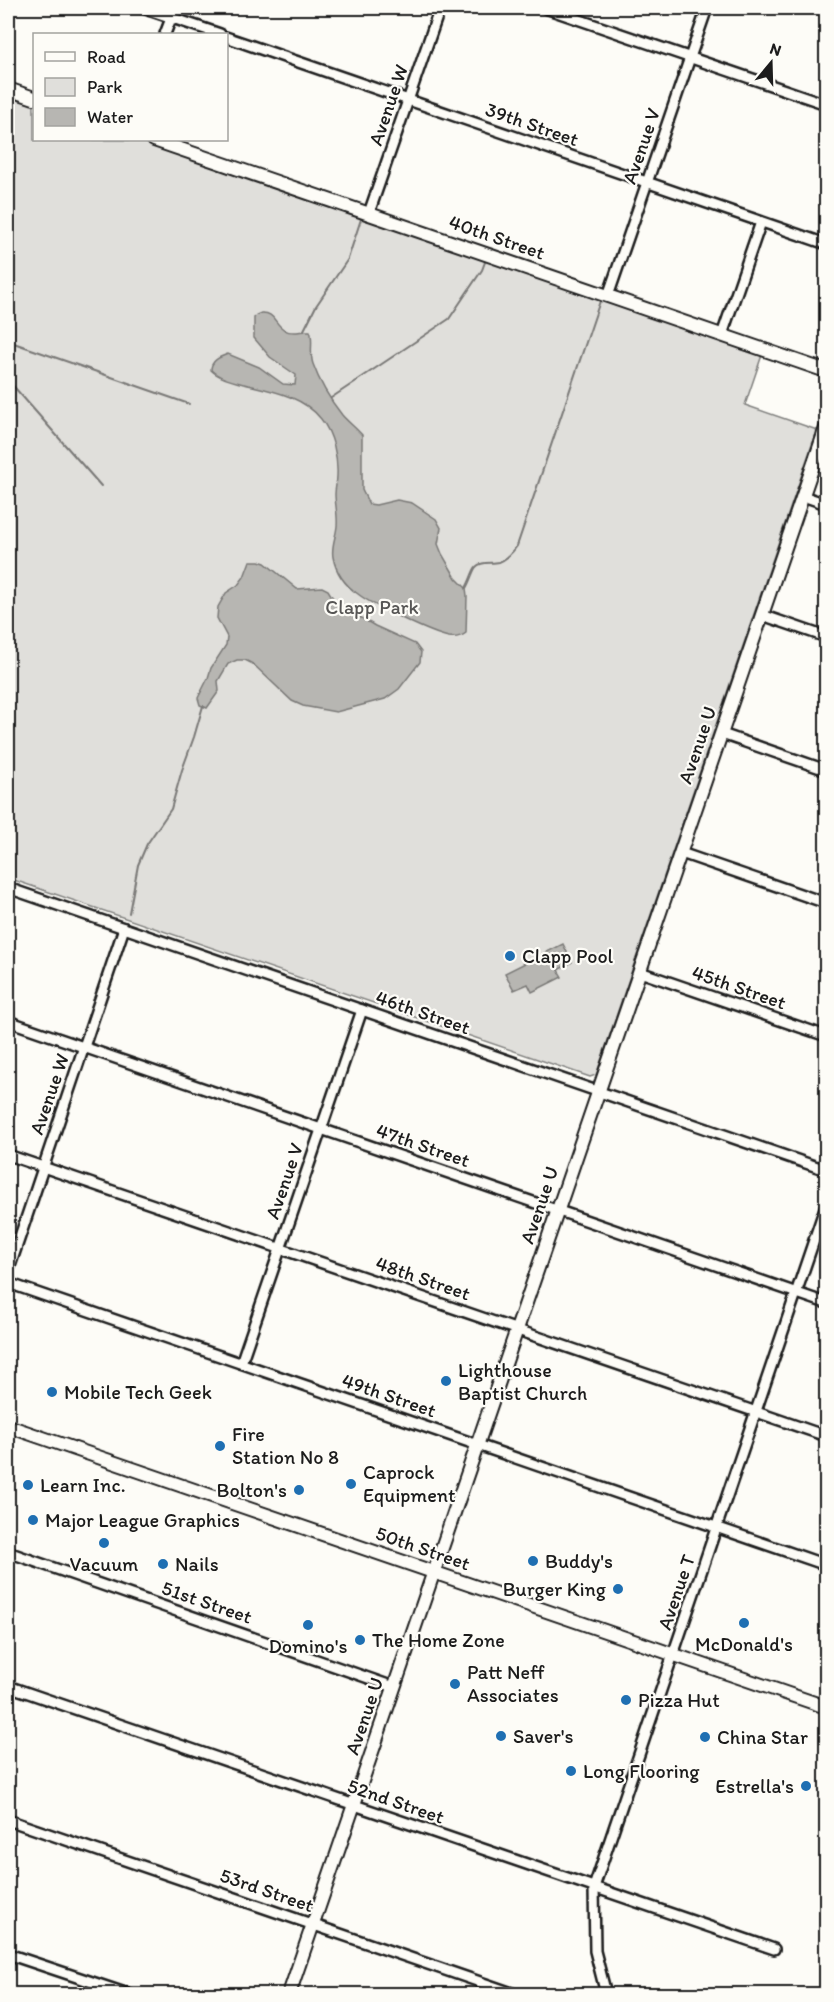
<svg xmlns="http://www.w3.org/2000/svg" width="834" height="2002" font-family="Itim,sans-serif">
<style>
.green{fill:#e0dfdb;stroke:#7e7e7c;stroke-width:1.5}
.water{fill:#b7b6b2;stroke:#797876;stroke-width:1.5}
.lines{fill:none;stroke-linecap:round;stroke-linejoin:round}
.stream{stroke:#797876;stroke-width:2}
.street-casing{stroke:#1c1c1c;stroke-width:14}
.secondary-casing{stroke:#1c1c1c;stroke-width:16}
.street{stroke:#fdfcf7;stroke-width:9}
.secondary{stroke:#fdfcf7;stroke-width:12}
.poi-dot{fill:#1f6fb2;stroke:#fdfcf7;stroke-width:2}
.labels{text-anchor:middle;stroke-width:4.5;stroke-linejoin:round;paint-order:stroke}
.street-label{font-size:20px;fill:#1c1c1c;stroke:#fdfcf7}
.park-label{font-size:20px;fill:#575655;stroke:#fdfcf7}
.poi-label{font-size:20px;fill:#1c1c1c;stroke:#fdfcf7;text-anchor:start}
</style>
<rect width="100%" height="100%" fill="#fdfcf7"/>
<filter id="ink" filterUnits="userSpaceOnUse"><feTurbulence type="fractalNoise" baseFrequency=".0167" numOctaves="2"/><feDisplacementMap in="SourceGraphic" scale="12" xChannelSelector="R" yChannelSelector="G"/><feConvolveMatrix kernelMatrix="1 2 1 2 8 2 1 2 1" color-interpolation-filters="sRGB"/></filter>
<g filter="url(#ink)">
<!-- green -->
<path class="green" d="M8,95L34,104V140H138L762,355L745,405L817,430L596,1075L590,1077L8,878Z"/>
<!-- water -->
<g class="water">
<path d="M261,313C275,312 274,324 285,330C292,335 302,330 310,331C314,339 309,353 313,364C319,381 331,401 342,415C348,422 356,428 362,435V490L369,504L376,505L397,500L412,503L436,519L441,528L438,544L442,554L456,578L466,588L467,596L466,633C461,637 456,638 449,637C432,634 372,605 358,594C345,585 336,573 333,557C331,546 336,537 337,526C338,515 335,504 335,494C335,488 337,482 337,476C338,457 333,434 321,419C303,396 272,391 244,384C232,381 219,378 211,370C211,360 220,357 228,354L259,367L283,384L295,385L296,375L270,357L254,338V318L256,315Z"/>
<path d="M250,561H259L265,563L297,589L322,587L328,590L336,603L375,626L415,644L421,652L420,662L399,689L385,699L336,712L303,706L292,701L253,664L245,660H237L228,664L218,681L219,691L207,708L200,705L198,698L208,678L211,668L226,645L227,637L217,618L218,607L226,593L238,585L244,577Z"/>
<path d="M563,944L572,962L558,970L562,977L532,992L528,984L514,990L505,973Z"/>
</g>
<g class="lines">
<!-- stream -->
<g class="stream">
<path d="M304,330L316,306L348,259L361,219"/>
<path d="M8,341L189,404"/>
<path d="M8,380L101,486"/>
<path d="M331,398L449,319L482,270L485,262"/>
<path d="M466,588C470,582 473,570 476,567C481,561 492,564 499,562C507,559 512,553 517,546L600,301"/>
<path d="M129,913L138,865L147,844L171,809L182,770L194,737L203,706"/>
</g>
<defs>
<g id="street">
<path d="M143,8L220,34"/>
<path d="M545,8L826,104"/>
<path d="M165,34L175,8"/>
<path d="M226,37L826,244"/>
<path d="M369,213L440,8"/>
<path d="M608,296L707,8"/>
<path d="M722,335L761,222"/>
<path d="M803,496L826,504"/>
<path d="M762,615L826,637"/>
<path d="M722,734L826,770"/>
<path d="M681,853L826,903"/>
<path d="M8,888L826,1170"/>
<path d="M640,972L826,1036"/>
<path d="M8,1021L826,1303"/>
<path d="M8,1155L826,1436"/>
<path d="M8,1272L124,928"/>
<path d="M8,1283L826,1565"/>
<path d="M241,1363L362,1010"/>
<path d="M8,1552L394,1687"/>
<path d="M8,1686L774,1949"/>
<path d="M8,1820L515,1994"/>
<path d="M8,1954L128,1994"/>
<path d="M606,1994L595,1951L594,1887L826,1205"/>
</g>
<g id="secondary">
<path d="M8,89L34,98"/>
<path d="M154,140L826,371"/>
<path d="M8,1426L826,1707"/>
<path d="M289,1994L826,428"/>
</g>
</defs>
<!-- street casing -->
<use href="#street" class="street-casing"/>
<!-- secondary casing -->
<use href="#secondary" class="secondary-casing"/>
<!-- street -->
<use href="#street" class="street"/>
<!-- secondary -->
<use href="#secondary" class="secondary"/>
</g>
</g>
<!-- markers -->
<g class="poi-dot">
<circle cx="510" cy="956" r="6"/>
<circle cx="446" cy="1381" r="6"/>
<circle cx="52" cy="1392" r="6"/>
<circle cx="220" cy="1446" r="6"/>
<circle cx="351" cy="1484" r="6"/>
<circle cx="28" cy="1485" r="6"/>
<circle cx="299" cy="1490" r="6"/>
<circle cx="33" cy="1520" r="6"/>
<circle cx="104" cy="1543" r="6"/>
<circle cx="533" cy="1561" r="6"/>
<circle cx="163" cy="1564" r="6"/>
<circle cx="618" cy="1589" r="6"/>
<circle cx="744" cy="1623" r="6"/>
<circle cx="308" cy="1625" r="6"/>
<circle cx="360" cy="1640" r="6"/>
<circle cx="455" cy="1684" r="6"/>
<circle cx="626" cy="1700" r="6"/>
<circle cx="501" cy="1736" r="6"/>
<circle cx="705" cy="1737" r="6"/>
<circle cx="571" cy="1771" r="6"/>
<circle cx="806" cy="1786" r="6"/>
</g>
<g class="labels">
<!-- street labels -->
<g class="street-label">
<text transform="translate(388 105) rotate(-71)" y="7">Avenue W</text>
<text transform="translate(532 124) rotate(19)" y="7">39th Street</text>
<text transform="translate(641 146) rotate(-71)" y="7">Avenue V</text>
<text transform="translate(497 237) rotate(19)" y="7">40th Street</text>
<text transform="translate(697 745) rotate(-71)" y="7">Avenue U</text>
<text transform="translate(739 987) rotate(19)" y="7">45th Street</text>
<text transform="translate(423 1012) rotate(19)" y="7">46th Street</text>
<text transform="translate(49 1094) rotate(-71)" y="7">Avenue W</text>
<text transform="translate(423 1145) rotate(19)" y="7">47th Street</text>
<text transform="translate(284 1181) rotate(-71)" y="7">Avenue V</text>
<text transform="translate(539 1205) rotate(-71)" y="7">Avenue U</text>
<text transform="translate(423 1278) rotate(19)" y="7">48th Street</text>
<text transform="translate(389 1395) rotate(19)" y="7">49th Street</text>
<text transform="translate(423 1548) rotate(19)" y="7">50th Street</text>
<text transform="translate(676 1592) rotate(-71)" y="7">Avenue T</text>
<text transform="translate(207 1602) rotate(19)" y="7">51st Street</text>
<text transform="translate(364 1716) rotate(-71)" y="7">Avenue U</text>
<text transform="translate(396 1801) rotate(19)" y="7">52nd Street</text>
<text transform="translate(267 1890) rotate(19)" y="7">53rd Street</text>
</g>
<!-- park labels -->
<g class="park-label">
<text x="372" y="614">Clapp Park</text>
</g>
<!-- poi labels -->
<g class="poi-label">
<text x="522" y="963">Clapp Pool</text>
<text x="458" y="1377">Lighthouse<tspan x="458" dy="23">Baptist Church</tspan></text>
<text x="64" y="1399">Mobile Tech Geek</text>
<text x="232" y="1441">Fire<tspan x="232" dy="23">Station No 8</tspan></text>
<text x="363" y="1479">Caprock<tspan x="363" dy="23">Equipment</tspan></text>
<text x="40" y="1492">Learn Inc.</text>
<text x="287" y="1497" text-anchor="end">Bolton's</text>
<text x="45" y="1527">Major League Graphics</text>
<text x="545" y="1568">Buddy's</text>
<text x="104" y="1571" text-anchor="middle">Vacuum</text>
<text x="175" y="1571">Nails</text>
<text x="606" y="1596" text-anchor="end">Burger King</text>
<text x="372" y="1647">The Home Zone</text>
<text x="744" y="1651" text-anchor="middle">McDonald's</text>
<text x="308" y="1653" text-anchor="middle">Domino's</text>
<text x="467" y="1679">Patt Neff<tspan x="467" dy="23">Associates</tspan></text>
<text x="638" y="1707">Pizza Hut</text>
<text x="513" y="1743">Saver's</text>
<text x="717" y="1744">China Star</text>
<text x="583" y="1778">Long Flooring</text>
<text x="794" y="1793" text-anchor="end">Estrella's</text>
</g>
</g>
<!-- margin -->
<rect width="834" height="2002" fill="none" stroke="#fdfcf7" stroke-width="30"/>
<rect x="15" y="15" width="804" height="1972" fill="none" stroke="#1c1c1c" stroke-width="2" filter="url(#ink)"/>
<!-- legend -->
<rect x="33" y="33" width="195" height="108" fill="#fdfcf7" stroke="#a3a29f" stroke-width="1.5"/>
<rect x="45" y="52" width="30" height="9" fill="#fdfcf7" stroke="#a3a29f" stroke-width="1.5"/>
<text x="87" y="63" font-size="18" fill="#1c1c1c">Road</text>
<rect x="45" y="78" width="30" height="18" fill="#e0dfdb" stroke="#a3a29f" stroke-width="1.5"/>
<text x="87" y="93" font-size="18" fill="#1c1c1c">Park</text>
<rect x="45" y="108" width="30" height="18" fill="#b7b6b2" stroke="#a3a29f" stroke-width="1.5"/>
<text x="87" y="123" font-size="18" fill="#1c1c1c">Water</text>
<!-- north arrow -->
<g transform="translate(771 63) rotate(19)" stroke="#fdfcf7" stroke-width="4.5" paint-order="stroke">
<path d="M0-4.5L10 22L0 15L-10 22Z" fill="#1c1c1c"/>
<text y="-9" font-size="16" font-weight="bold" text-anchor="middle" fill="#1c1c1c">N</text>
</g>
</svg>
